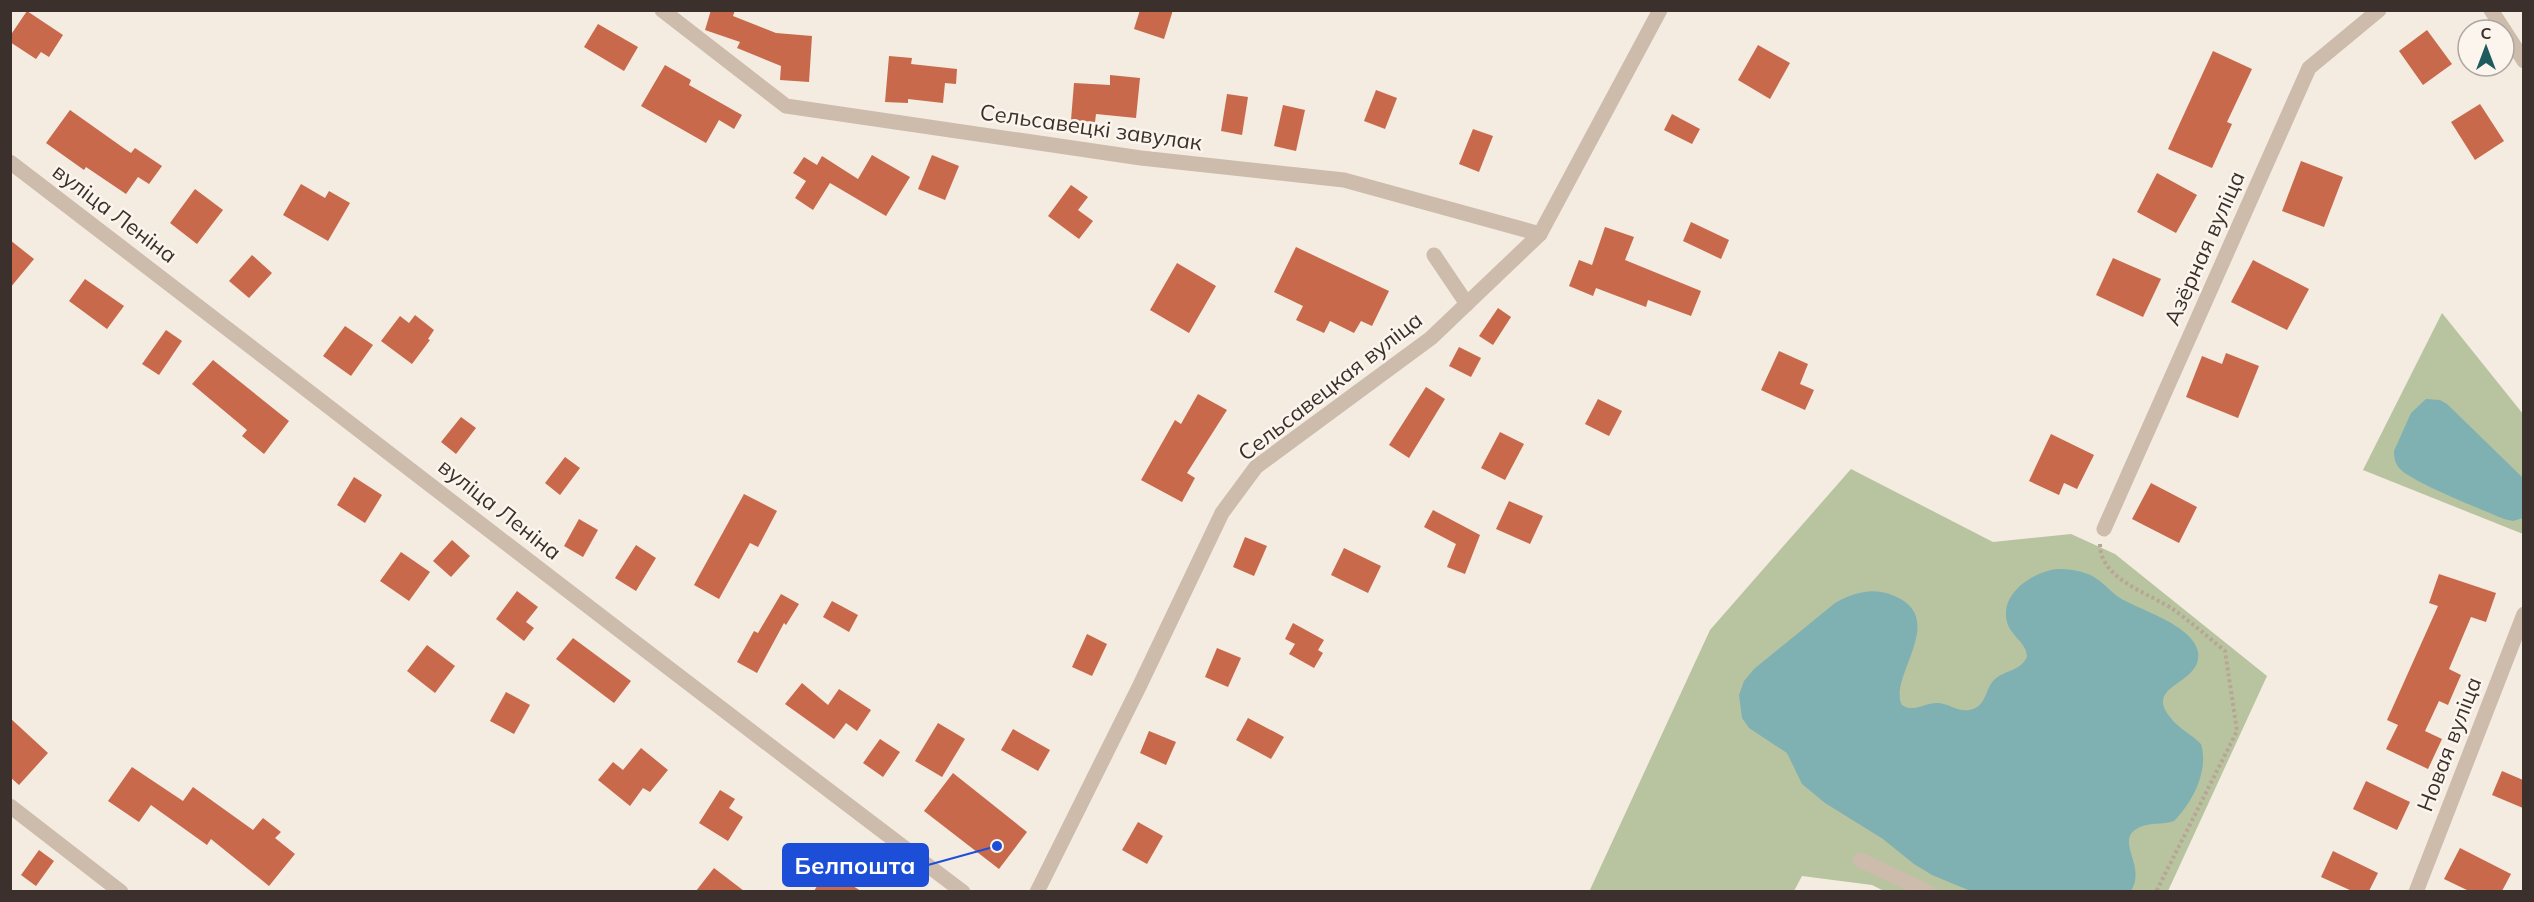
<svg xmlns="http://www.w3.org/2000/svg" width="2534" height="902" font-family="Mulish,sans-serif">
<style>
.green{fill:#b8c4a0}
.water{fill:#7fb0b2}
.building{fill:#c8694b}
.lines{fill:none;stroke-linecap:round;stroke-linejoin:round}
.path{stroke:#b9a596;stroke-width:4;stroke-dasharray:3 3;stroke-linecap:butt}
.minor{stroke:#cdbbac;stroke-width:15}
.labels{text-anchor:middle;stroke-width:5;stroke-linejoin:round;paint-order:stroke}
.street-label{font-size:22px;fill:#3b302b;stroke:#fbf5ee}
.leader{fill:none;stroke:#1d4ed8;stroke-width:2}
.callout-dot{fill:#1d4ed8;stroke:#fbf5ee;stroke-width:2}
.callout{fill:#1d4ed8;stroke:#1d4ed8;stroke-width:2}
.callout-label{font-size:24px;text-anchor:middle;font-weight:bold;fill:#fff}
</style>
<rect width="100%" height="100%" fill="#f4ebe1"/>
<!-- green -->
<g class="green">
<path d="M2442,313L2523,414V534L2363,470Z"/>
<path d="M1851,469L1993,542L2071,534L2115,554L2267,676L2168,891L1886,892L1872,885L1802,876L1794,891L1589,892L1710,630Z"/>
</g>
<!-- water -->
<g class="water">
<path d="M2426,399L2440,400L2447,404L2522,477L2523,518L2513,521L2504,519C2483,510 2411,482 2399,468C2395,463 2394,457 2394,451L2411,413Z"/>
<path d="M2057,569C2067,569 2078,570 2088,574C2100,579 2107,588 2117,596C2137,610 2193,624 2198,652C2203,685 2143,684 2170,717C2178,728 2191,734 2201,744C2209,770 2193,802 2174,821C2163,825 2148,822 2138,828C2114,841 2147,865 2131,891L1973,892L1932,875L1914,864L1883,839L1825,803L1802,784L1787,753L1749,728L1742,718L1739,695L1744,681L1754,669L1835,603C1853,593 1872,587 1892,595C1951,617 1887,677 1902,705C1914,713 1924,703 1937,703C1950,703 1959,714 1973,709C1987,704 1985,689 1994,680C2004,670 2022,671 2027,656C2026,643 2013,637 2008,625C1997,595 2032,572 2057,569Z"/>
</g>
<!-- building -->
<g class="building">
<path d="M711,10H735L733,16L776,33L812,36L809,82L780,80L781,66L737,48L740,42L705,30Z"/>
<path d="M1140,10H1173L1164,39L1134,29Z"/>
<path d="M27,11L63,35L49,57L41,52L36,59L10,42V36Z"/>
<path d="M598,24L638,47L624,71L584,47Z"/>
<path d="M2427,30L2452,64L2423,85L2399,51Z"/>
<path d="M1758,45L1790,63L1770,99L1738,80Z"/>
<path d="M2213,51L2252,69L2227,122L2232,124L2212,168L2168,149Z"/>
<path d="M889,56L912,58L911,64L957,69L956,84L945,83L943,103L908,99V103L885,102Z"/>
<path d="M665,65L691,80L689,85L742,115L734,129L719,120L706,143L641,106Z"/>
<path d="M1110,75L1140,78L1136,118L1096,114L1095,122L1071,120L1074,83L1110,85Z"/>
<path d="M1376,90L1397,98L1385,129L1364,121Z"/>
<path d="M1227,94L1248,97L1242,135L1221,131Z"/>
<path d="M2480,104L2504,141L2475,160L2451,122Z"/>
<path d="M1283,105L1305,110L1296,151L1274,146Z"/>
<path d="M70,110L125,149L131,153L135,148L162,166L149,184L138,177L126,194L86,167L84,170L46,143Z"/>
<path d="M1672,114L1700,129L1692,144L1664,130Z"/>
<path d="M1473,129L1493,136L1479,172L1459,164Z"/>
<path d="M872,155L910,177L886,216L830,183L813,210L795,198L806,181L793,173L804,157L817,165L822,156L858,179Z"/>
<path d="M932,155L959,166L945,200L918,189Z"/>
<path d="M2301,161L2343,177L2324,227L2282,211Z"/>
<path d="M2157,173L2197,195L2176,233L2137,212Z"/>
<path d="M301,184L325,198L329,191L350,203L328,241L283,215Z"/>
<path d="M1071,185L1088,197L1078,210L1093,221L1079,239L1048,216Z"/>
<path d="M195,189L223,210L197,244L170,223Z"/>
<path d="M1691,222L1729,240L1721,259L1683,241Z"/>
<path d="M1605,227L1634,237L1625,260L1701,291L1691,316L1648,300L1646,307L1596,288L1593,296L1569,286L1579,260L1592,265Z"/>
<path d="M10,240L34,259L10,288Z"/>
<path d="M1296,247L1389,291L1372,326L1361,321L1354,333L1330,321L1324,333L1296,320L1303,306L1274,292Z"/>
<path d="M252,255L272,273L249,298L229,281Z"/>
<path d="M2113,258L2161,279L2143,317L2096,295Z"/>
<path d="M2253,260L2309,289L2287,330L2231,302Z"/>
<path d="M1177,263L1216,286L1189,333L1150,310Z"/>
<path d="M85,279L124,306L107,329L69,301Z"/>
<path d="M1498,308L1511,317L1493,345L1479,336Z"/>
<path d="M415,315L434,330L428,339L430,340L412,364L381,341L400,316L409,323Z"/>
<path d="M345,326L373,345L351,376L323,356Z"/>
<path d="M166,330L182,341L159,375L142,364Z"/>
<path d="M1459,347L1481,358L1471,377L1449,366Z"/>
<path d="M1779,351L1808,364L1800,384L1814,390L1805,410L1761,390Z"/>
<path d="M2226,353L2259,366L2238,418L2186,397L2202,356L2222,364Z"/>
<path d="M213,360L289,421L264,454L242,436L247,430L192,384Z"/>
<path d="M1426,387L1445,399L1409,458L1389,445Z"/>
<path d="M1198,394L1227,410L1187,473L1195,478L1182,502L1141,480L1175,420L1181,424Z"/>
<path d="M1598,399L1622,411L1609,436L1585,424Z"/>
<path d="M461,417L476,428L456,454L441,442Z"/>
<path d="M1500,432L1524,444L1505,480L1481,468Z"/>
<path d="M2051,434L2094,455L2077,489L2064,483L2059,495L2029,481Z"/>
<path d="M565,457L580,468L560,495L545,483Z"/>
<path d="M354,477L382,495L365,523L337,505Z"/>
<path d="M2151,483L2197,507L2179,543L2132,519Z"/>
<path d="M744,494L777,511L758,547L750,543L719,599L694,585Z"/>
<path d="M1509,501L1543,516L1530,544L1496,529Z"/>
<path d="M1433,510L1480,535L1465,574L1447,567L1456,544L1424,527Z"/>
<path d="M579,519L598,530L583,557L564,546Z"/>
<path d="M1245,537L1267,546L1254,576L1233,567Z"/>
<path d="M452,540L470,556L451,577L433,561Z"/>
<path d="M636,545L656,558L636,591L615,578Z"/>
<path d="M1344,548L1381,566L1368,593L1331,575Z"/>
<path d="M401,552L430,572L409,601L380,581Z"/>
<path d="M2439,574L2496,593L2486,622L2471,617L2449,669L2461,675L2448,705L2439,701L2425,731L2442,739L2428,769L2386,749L2398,725L2387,720L2438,606L2429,603Z"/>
<path d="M517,591L538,607L526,622L534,628L524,641L496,619Z"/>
<path d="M781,594L799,604L786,625L784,623L757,673L737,662L754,631L758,633Z"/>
<path d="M832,601L858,615L849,632L823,617Z"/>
<path d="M1293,623L1324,640L1318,650L1323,653L1314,668L1289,654L1295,644L1285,639Z"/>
<path d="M1087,634L1107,644L1092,676L1072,667Z"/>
<path d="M573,638L631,681L614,703L556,659Z"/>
<path d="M427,645L455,666L435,693L407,671Z"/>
<path d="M1217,648L1241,658L1228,687L1205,677Z"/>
<path d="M802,683L828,705L839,689L871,710L857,731L846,723L834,739L785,704Z"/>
<path d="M506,692L530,705L514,734L490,721Z"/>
<path d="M10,718L48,753L19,785L10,777Z"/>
<path d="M1248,718L1284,737L1271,759L1236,740Z"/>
<path d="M938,723L965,739L942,777L915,761Z"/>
<path d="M1013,729L1050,750L1038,771L1001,750Z"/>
<path d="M1149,731L1176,742L1166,765L1140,753Z"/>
<path d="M880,739L900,752L883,777L863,763Z"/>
<path d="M641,748L668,770L650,792L643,788L630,806L598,780L613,762L623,770Z"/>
<path d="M132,767L183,801L193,787L253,830L263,818L281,832L275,838L295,854L269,886L211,839L207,845L151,805L139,822L108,801Z"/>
<path d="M2502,771L2523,780V808L2492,795Z"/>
<path d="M953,773L1027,832L999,869L924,811Z"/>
<path d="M2366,781L2410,802L2397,830L2353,809Z"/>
<path d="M720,790L735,799L729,808L743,817L728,841L699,823Z"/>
<path d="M1138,822L1163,836L1147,864L1122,850Z"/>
<path d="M2460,848L2511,874L2502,891H2469L2444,879Z"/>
<path d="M39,850L54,861L36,886L21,875Z"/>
<path d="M2333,851L2378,873L2369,891H2352L2321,877Z"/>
<path d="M714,868L744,891H696Z"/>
<path d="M827,870L861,891H814Z"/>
</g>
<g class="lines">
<!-- path -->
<path class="path" d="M2100,544C2100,580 2150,593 2174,610C2192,623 2208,637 2225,651L2237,731L2156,892"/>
<!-- minor -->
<g class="minor">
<path d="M662,10L786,106L1141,158L1344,180L1540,234"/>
<path d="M2491,10L2504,30"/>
<path d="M2504,30L2524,61"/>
<path d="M10,162C328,405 643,651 963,892"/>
<path d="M1434,255L1467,304"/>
<path d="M2104,529L2309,68L2379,10"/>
<path d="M10,806L121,892"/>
<path d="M1860,860L1928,892"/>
<path d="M1037,892L1139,687L1222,513L1256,467L1431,338L1540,234L1660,10"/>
<path d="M2416,892L2524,614"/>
</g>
</g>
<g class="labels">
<!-- street labels -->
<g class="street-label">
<text transform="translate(1091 127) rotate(8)" y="8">Сельсавецкі завулак</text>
<text transform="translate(115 213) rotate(37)" y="8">вуліца Леніна</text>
<text transform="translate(2204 248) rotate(-66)" y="8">Азёрная вуліца</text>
<text transform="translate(1330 386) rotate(-38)" y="8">Сельсавецкая вуліца</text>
<text transform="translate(500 509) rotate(38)" y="8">вуліца Леніна</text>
<text transform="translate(2449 744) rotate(-69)" y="8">Новая вуліца</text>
</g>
</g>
<!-- callouts -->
<path class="leader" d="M997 846L928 865"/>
<circle class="callout-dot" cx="997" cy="846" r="6"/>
<rect class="callout" x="783" y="844" width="145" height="42" rx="6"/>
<g class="callout-label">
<text x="855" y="874">Белпошта</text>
</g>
<!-- border -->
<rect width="2534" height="902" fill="none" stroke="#3b302b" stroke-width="24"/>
<!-- north arrow -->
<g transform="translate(2486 48)"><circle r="28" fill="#fbf5ee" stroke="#aea6a0" stroke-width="1.5"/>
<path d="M0-4.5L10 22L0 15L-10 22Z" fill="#1f5a5e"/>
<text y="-9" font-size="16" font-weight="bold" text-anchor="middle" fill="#3b302b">С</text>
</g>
</svg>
